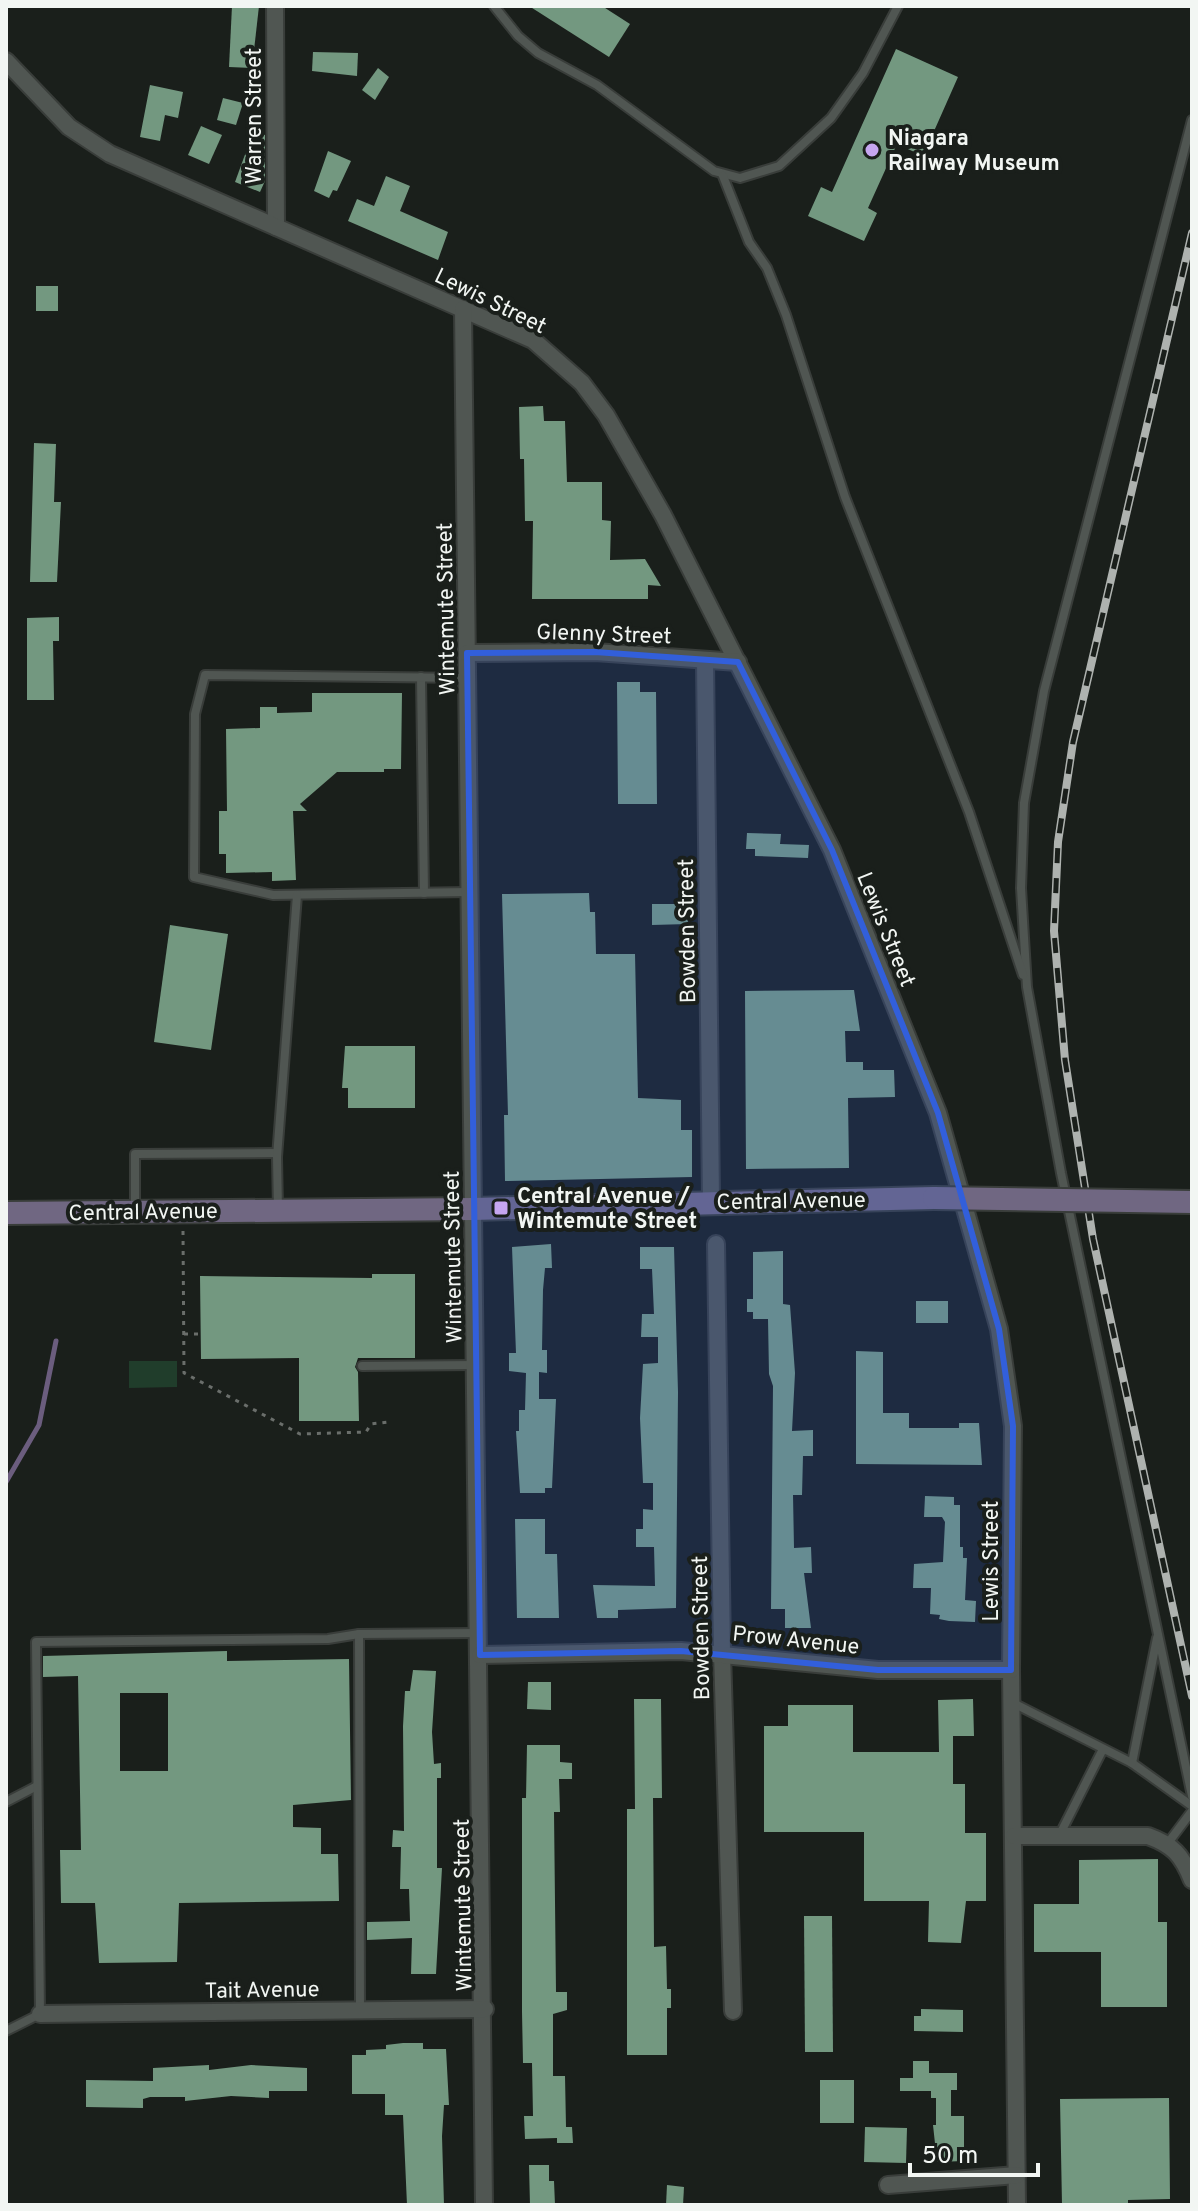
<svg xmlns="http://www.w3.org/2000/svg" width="1198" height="2211" font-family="Overpass,sans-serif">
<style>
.green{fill:#203d2b}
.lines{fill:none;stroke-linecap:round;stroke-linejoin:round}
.stream{stroke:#6b5d7e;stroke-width:5}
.building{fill:#739880;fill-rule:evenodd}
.lane-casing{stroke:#393d3a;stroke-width:12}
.street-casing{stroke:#393d3a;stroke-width:20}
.secondary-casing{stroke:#393d3a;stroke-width:26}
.path{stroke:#6a6e6b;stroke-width:3;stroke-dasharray:4 6;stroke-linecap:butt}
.lane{stroke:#505652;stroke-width:8}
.street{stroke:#505652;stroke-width:16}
.secondary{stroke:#706782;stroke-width:22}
.rail-casing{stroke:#aeb2af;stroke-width:8}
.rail{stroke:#1a1f1b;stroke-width:5;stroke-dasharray:15;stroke-linecap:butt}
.secondary-bridge-casing{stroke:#393d3a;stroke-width:26;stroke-linecap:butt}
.secondary-bridge{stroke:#706782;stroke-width:22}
.marked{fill:#325fdb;fill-opacity:0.2;stroke:#325fdb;stroke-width:6;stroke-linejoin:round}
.poi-dot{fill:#c6a6f0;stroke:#1a1f1b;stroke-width:3}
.labels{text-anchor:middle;stroke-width:8;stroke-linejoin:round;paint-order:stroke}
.street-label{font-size:22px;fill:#f2f6f3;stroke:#1a1f1b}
.poi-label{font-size:22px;font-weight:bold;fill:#f2f6f3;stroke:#1a1f1b;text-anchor:start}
</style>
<rect width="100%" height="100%" fill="#1a1f1b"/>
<!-- green -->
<path class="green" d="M129,1361H177V1387L129,1388Z"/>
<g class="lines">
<!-- stream -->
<path class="stream" d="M6,1482L39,1425L56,1341"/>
</g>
<!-- building -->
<g class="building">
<path d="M232,6H259L252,68L229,67Z"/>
<path d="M529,6H602L630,24L609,57Z"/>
<path d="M896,49L958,77L923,156L897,144L868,208L877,213L864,241L808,216L821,187L832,192Z"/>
<path d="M313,52L358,53L357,76L312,71Z"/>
<path d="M378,68L389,77L375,100L362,90Z"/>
<path d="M150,85L183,92L178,118L165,115L160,141L140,137Z"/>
<path d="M223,98L243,103L236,125L217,120Z"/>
<path d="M201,126L222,135L209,164L188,155Z"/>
<path d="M254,130L265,135V181L260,192L235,182Z"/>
<path d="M328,151L351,161L337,191L333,190L329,198L314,191Z"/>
<path d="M386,176L410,186L400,211L448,232L438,260L348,221L357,199L374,206Z"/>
<rect x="36" y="286" width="22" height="25"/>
<path d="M543,406L544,421H565L567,482H602V520L611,521L610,560L645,559L661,586L648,585V599H532L533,521H525L524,459H520L519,407Z"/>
<path d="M34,443L56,444L54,502H61L57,582H30Z"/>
<path d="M59,617V641H53L54,700H27V618Z"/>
<path d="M617,682H640V692H656L657,804H618Z"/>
<path d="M312,693H402L401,769H384V772H337L300,804L307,811H293L296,880L272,881V872L226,873V854H219V811H227L226,729L260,728V707H277V713L312,712Z"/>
<path d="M747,833L781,834L780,844L809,845L808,858L755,856V849H746Z"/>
<path d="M589,893L590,912H595L596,954H635L638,1098L681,1100V1130H692V1177L505,1181L504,1115H508L502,894Z"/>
<path d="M652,904H687L688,924L652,925Z"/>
<path d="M170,925L228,934L211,1050L154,1042Z"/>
<path d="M854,990L860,1031H845L846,1062H863V1070H894L895,1097L848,1098L849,1168L746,1169L745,991Z"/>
<path d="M345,1046H415V1108H348V1088H342Z"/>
<path d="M551,1244L552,1268H545L543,1290L542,1350H547V1373L539,1372V1399H556L552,1488H545V1493H520L516,1431H519V1410H525L526,1373L509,1371V1353H516L512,1247Z"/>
<path d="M640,1247H674L678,1392L676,1608L618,1610V1618H597L593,1585L655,1586L654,1547H636V1529H643V1509L653,1510V1483H643L640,1418L643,1364L658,1363V1337H641L642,1314H654L652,1269H640Z"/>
<path d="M783,1251V1304L790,1305L795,1373L792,1431L813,1430V1456H803L802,1495H793L794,1548L811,1547L812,1573H804L811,1628H785V1609H771L773,1386L769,1374L768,1319H753V1312H747V1299H753V1252Z"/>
<path d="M372,1274H415V1358H358L355,1367L358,1372L359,1421H299V1358L201,1359L200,1276L372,1278Z"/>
<rect x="916" y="1301" width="32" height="22"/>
<path d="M856,1351L883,1352V1413H909V1428H959V1423H979L982,1465L856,1464Z"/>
<path d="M925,1496L954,1497V1505H960V1547H963V1558H967L965,1600L976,1601L975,1622L949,1621L939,1619L940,1615L930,1614L931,1588H913L914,1564L943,1562L945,1522L942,1517H924Z"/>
<path d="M515,1519H545V1554H557L559,1618H517Z"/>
<path d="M227,1651V1661L349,1659L351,1800L293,1805V1827L321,1828V1854H338L339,1901L179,1903L177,1962L99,1963L95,1903H61L60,1850H81L78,1676L43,1677V1656ZM120,1693H168V1771H120Z"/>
<path d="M413,1670L436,1671L432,1732L434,1764L441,1763V1778H437V1868H442L436,1974H411L412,1938L367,1940V1922L410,1921L409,1889H400L401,1847H392L393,1830L404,1831L403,1726L405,1691H410Z"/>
<path d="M528,1682H551V1710L527,1709Z"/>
<path d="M634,1699H661L662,1798H653L654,1947L666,1946L667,1989H671V2008H667V2055H627V1809H635Z"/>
<path d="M973,1699L974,1736H953V1784H965V1833H986V1901H966L961,1943L928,1942L929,1901H864V1832H764V1726H788V1705H853V1752H939L938,1700Z"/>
<path d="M527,1745H560V1762L572,1763V1779H559L560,1812H554L556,1992H567V2010L553,2014V2076H565L566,2127H572L573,2143H557V2138L525,2139L524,2116H533L532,2063H523L522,2012V1798H526Z"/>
<path d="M1158,1859V1922H1167V2007H1101V1952H1034V1904H1079V1860Z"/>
<path d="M804,1916H832L833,2052H805Z"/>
<path d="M921,2009L963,2010V2032L914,2031V2016H921Z"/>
<path d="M403,2043H423V2049H446L449,2105H444L442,2136L444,2205H407L403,2115H385V2094H352V2055H366V2050L386,2049V2045Z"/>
<path d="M913,2061H929V2073H957V2090H951V2116H964V2161L937,2162L933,2125H936V2098H931V2091H900V2078H913Z"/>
<path d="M209,2065V2070L251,2065L307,2068V2091H269V2098L231,2096L185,2101V2097H150L143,2099V2108L86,2107V2080L153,2081V2068Z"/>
<rect x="820" y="2080" width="34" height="43"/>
<path d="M1169,2098L1170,2199L1128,2200V2205H1062L1060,2099Z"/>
<path d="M865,2127L907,2128L906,2163L864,2162Z"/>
<path d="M529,2165H549V2181H554L555,2205H530Z"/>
<path d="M667,2185L684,2187L683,2205H666Z"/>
</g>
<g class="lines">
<defs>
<g id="lane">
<path d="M494,6L518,36L538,53L597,85L714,171L740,178L779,166L831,118L863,73L898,6"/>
<path d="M1192,120L1044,691L1024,803L1021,888L1027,987L1061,1173L1192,1796"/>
<path d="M723,176L749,242L767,268L786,315L845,497L969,812L1023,975"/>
<path d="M421,677L424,893"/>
<path d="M467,678L205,675L195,714L194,877L273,895L469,892"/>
<path d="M135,1210V1154L277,1153"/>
<path d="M278,1210L277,1157L297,895"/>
<path d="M362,1366L475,1365"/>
<path d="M359,1634L360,2010"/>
<path d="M1013,1703L1132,1763L1192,1806"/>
<path d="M1132,1763L1157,1638"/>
<path d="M6,1802L37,1786"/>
<path d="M1059,1836L1103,1749"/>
<path d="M1168,1843L1192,1811"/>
<path d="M6,2031L40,2014L36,1642L328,1639L359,1634L479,1633"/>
</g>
<g id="street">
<path d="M275,6L276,227"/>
<path d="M6,61L69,127L110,154L533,340L582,383L606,415L663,515L832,850L938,1113L999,1329L1013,1426L1011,1670L1017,2205"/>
<path d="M463,309L484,2205"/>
<path d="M467,653L595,652L738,662"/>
<path d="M705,660L711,1201"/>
<path d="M716,1244L722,1653L733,2011"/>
<path d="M480,1655L681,1651L878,1670H1011"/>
<path d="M1014,1836H1148C1173,1845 1182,1855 1192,1880"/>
<path d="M40,2014L485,2009"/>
<path d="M888,2185L1017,2175"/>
</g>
<path id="secondary" d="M6,1213L473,1209L934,1198"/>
</defs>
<!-- lane casing -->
<use href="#lane" class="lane-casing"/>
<!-- street casing -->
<use href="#street" class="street-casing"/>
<!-- secondary casing -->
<use href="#secondary" class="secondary-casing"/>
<!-- path -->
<g class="path">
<path d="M183,1231L184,1373L300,1434L366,1432L371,1424L388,1422"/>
<path d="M184,1334H199"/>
</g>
<!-- lane -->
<use href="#lane" class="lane"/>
<!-- street -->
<use href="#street" class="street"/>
<!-- secondary -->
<use href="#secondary" class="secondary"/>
<defs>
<path id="rail" d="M1192,233L1073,742L1058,842L1054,931L1065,1060L1093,1239L1192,1696"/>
</defs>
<!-- rail casing -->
<use href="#rail" class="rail-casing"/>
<!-- rail -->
<use href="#rail" class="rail"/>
<defs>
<path id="secondary-bridge" d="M934,1198L1192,1202"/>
</defs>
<!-- secondary-bridge casing -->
<use href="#secondary-bridge" class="secondary-bridge-casing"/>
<!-- secondary-bridge -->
<use href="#secondary-bridge" class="secondary-bridge"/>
</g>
<!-- marked area -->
<path class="marked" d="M595,652L738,662L832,850L938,1113L999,1329L1013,1426L1011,1670H878L681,1651L480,1655L467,653Z"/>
<!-- markers -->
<g class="poi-dot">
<circle cx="872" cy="150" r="8"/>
<rect x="493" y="1200" width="16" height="16" rx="4"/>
</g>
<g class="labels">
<!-- street labels -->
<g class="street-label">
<text transform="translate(253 116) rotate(-90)" y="8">Warren Street</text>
<text transform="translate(491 300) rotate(26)" y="8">Lewis Street</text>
<text transform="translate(445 609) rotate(-91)" y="8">Wintemute Street</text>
<text transform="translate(604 633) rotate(2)" y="8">Glenny Street</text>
<text transform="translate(887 929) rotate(68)" y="8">Lewis Street</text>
<text transform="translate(686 931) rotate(-91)" y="8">Bowden Street</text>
<text transform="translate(791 1200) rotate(-1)" y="8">Central Avenue</text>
<text transform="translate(143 1211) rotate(-1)" y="8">Central Avenue</text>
<text transform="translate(452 1257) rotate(-91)" y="8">Wintemute Street</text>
<text transform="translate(990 1561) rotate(-90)" y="8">Lewis Street</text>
<text transform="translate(700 1628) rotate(-91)" y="8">Bowden Street</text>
<text transform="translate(796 1639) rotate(6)" y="8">Prow Avenue</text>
<text transform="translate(462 1905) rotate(-91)" y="8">Wintemute Street</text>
<text transform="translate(262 1989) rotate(-1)" y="8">Tait Avenue</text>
</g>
<!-- poi labels -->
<g class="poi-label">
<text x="888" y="145">Niagara<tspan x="888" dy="25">Railway Museum</tspan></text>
<text x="517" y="1203">Central Avenue /<tspan x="517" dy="25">Wintemute Street</tspan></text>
</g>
</g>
<!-- border -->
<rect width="1198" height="2211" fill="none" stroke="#f2f6f3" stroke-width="16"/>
<!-- scale -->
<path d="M910 2163v12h128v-12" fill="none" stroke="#f2f6f3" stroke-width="4"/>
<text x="922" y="2163" font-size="24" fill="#f2f6f3" stroke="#1a1f1b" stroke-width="6" paint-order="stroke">50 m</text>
</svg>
